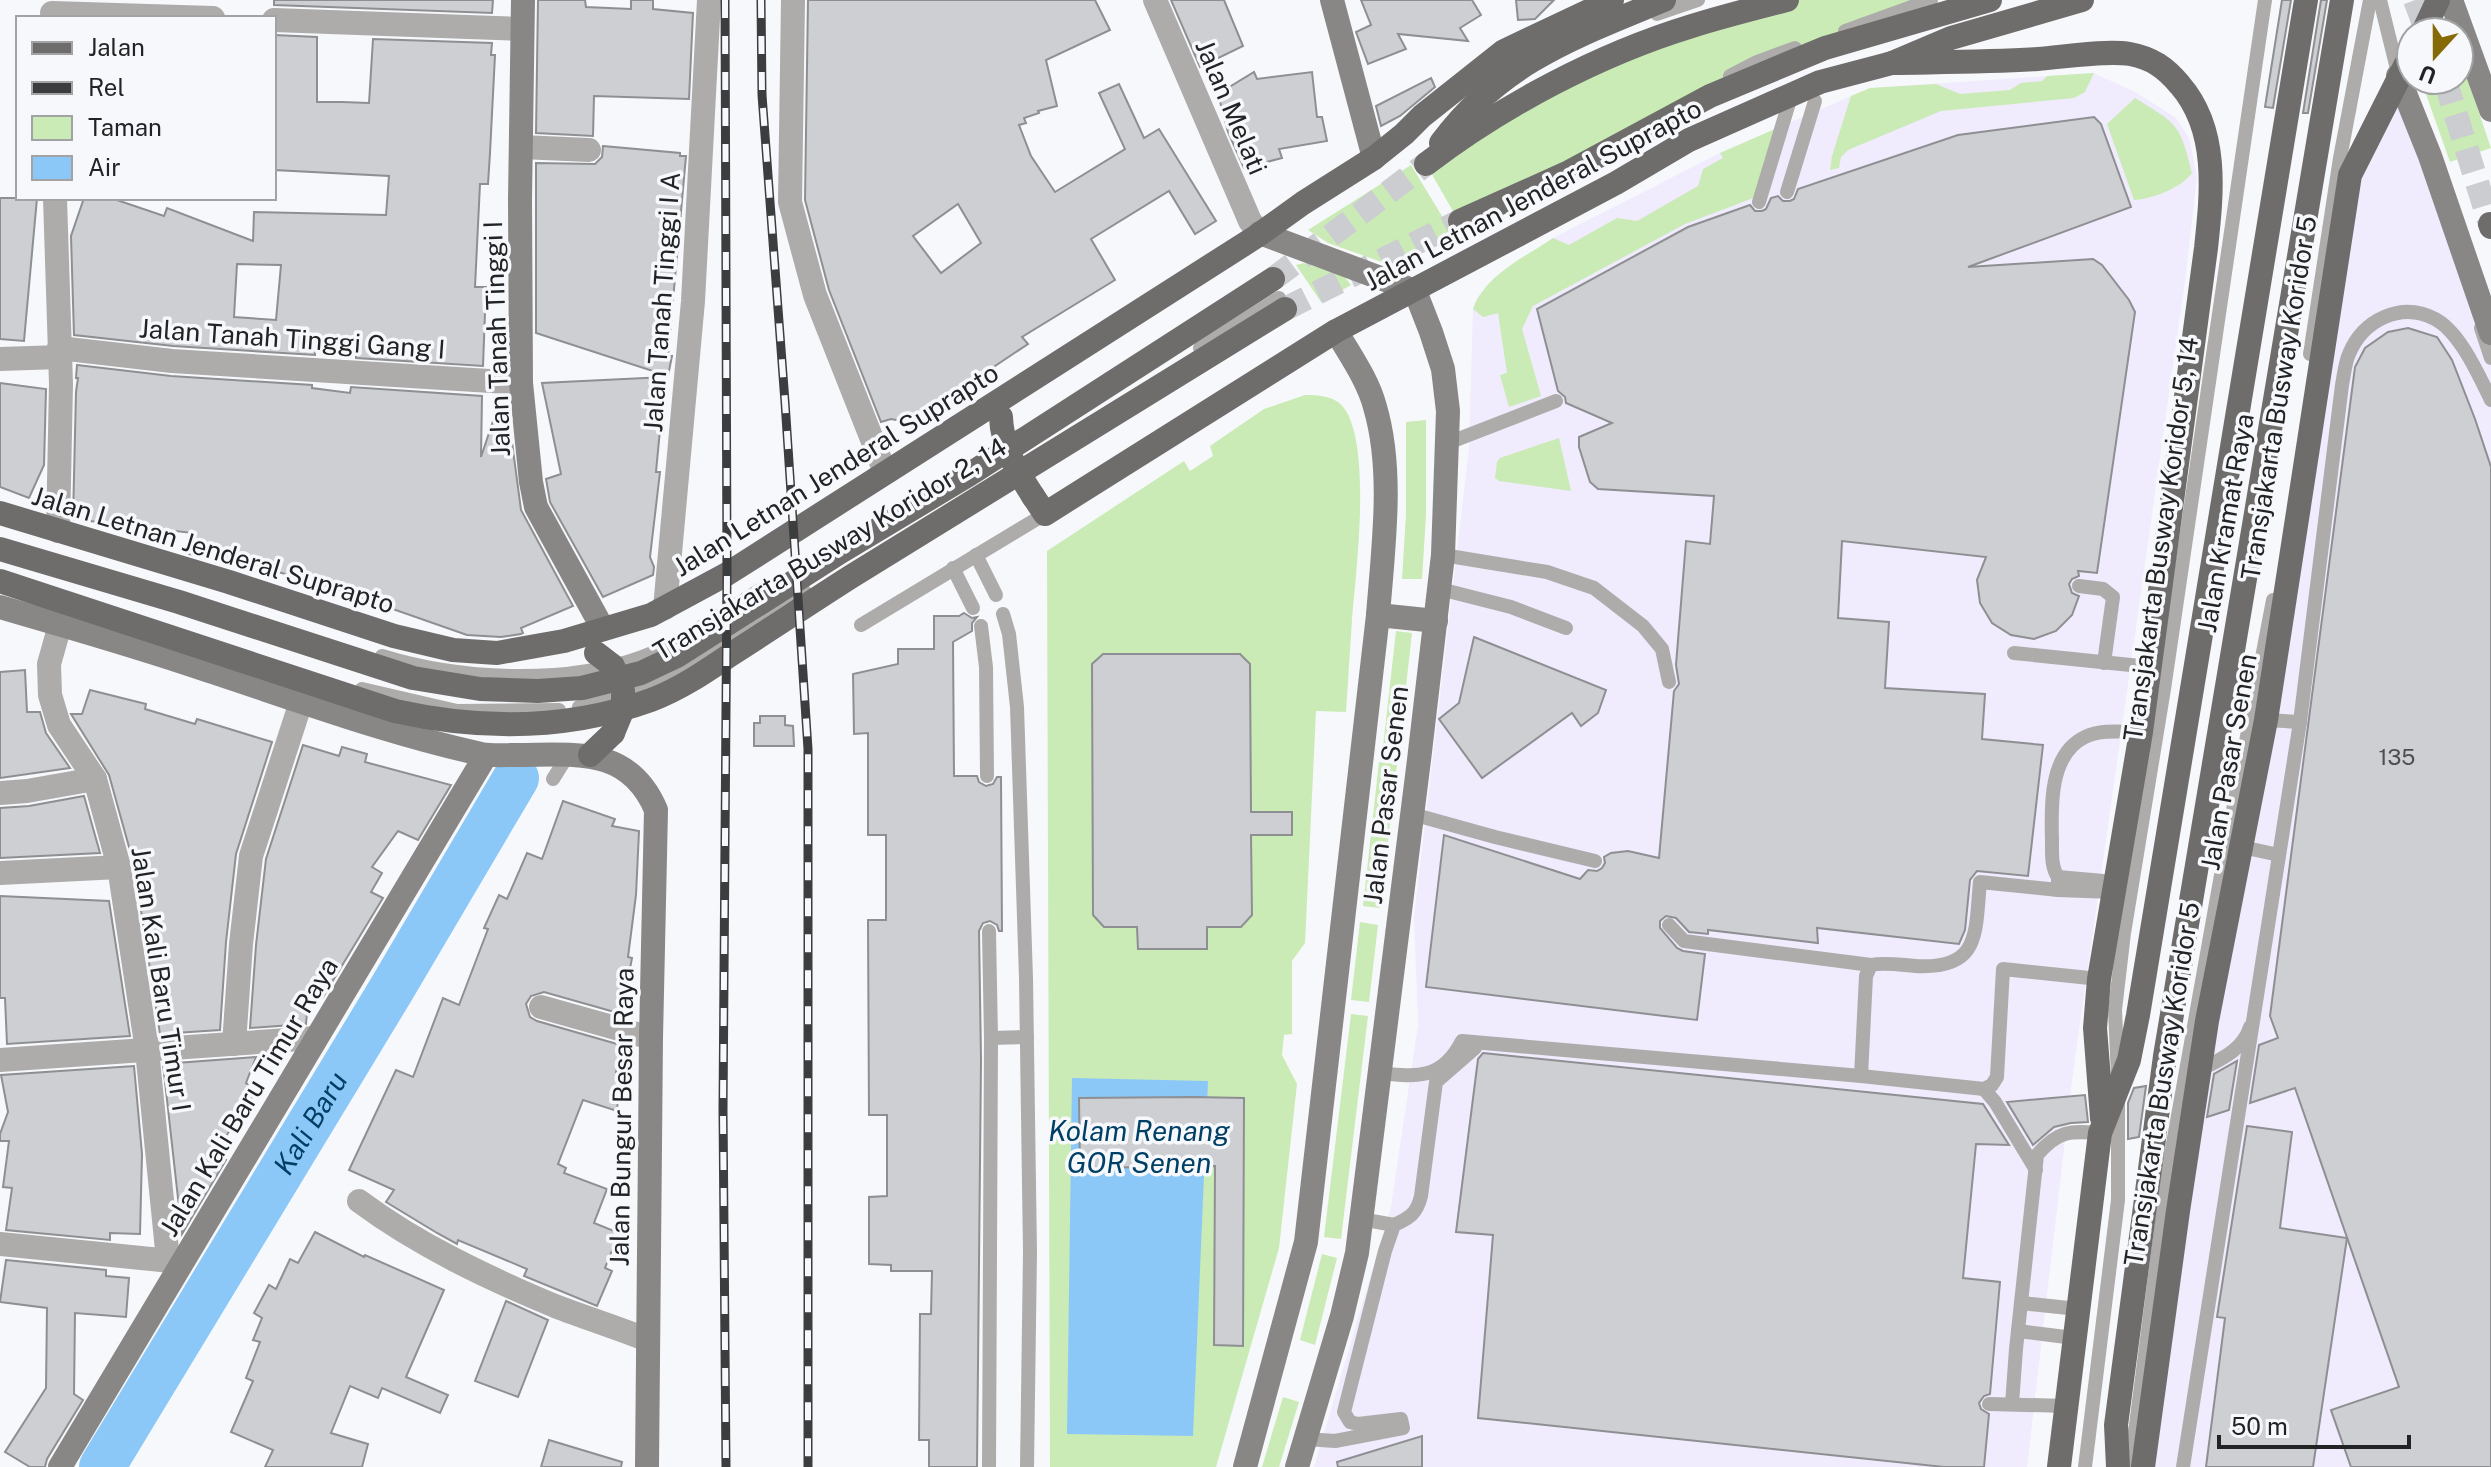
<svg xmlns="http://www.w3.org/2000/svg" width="2491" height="1467" font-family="'Public Sans',sans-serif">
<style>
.commercial{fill:#f0ebfd}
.green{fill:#caebb5}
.water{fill:#8bc8f8}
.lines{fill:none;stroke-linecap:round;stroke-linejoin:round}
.river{stroke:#8bc8f8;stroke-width:46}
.building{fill:#cdcfd2;stroke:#8e8f92;stroke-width:2;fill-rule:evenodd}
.primary-tunnel{stroke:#cccdd0;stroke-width:24;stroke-dasharray:24 12;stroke-linecap:butt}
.lane{stroke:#adacab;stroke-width:14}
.street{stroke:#adacab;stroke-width:24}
.secondary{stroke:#898786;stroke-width:24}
.primary{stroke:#6f6d6c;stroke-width:24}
.rail-casing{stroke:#3c3d3e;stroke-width:9}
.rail{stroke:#f7f8fb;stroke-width:6;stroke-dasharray:18;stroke-linecap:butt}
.primary-bridge{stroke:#6f6d6c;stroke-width:24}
.labels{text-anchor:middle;stroke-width:7;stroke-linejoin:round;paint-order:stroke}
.number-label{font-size:22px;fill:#4d4e50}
.street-label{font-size:26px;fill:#222324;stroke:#f7f8fb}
.water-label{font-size:28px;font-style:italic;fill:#003f66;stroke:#f7f8fb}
</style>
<rect width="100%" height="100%" fill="#f7f8fb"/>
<!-- commercial -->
<g class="commercial">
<path d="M2094,73L2137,93L2176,118L2189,138L2197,177L2185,281L2072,1080L2027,1467H1314L1391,1207L1418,1025L1414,916L1469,449L1473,309L1477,298L1494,278L1553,238L1720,153L1870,88Z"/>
<path d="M2398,76L2491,353V1467H2143L2350,175Z"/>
</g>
<!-- green -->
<g class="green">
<path d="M1791,0H1930L1587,151L1454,213L1426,164L1536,94Z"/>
<path d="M2459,60L2462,63L2491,148L2450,162L2421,80H2459Z"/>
<path d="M2094,73L2085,92L2074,98L1941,111L1848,150L1841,157L1839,168L1830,170L1832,156L1851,96L1870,88L1936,84L1960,94L2010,90L2021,83L2042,81L2047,76Z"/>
<path d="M2135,98C2177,124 2180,123 2192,173C2181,188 2152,199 2134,200L2107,124Z"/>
<path d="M1775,129L1756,197L1685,224L1533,306L1522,329L1541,396L1509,407L1500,375L1507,373L1498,313L1483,317L1473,309C1485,275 1525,257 1553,238L1569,245L1617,218L1637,221L1698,186L1703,169L1723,158L1720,153Z"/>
<path d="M1411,165L1454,236L1390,265L1328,243L1308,230Z"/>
<path d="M1304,263L1344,276L1351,285L1321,302L1296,265Z"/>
<path d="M1305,395C1318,395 1336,396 1344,408C1372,446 1356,572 1352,620C1350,650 1348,681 1346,712L1316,711L1305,943L1292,961V1034L1284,1035L1282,1055L1297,1084L1279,1248L1216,1467H1050L1047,551L1184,461L1190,471L1213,456L1210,446L1264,409Z"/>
<path d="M1426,420V515L1422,579H1402L1406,515V422Z"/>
<path d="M1559,438L1571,491L1499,481L1495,478L1497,462L1500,458Z"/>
<path d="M1396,631L1412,633L1399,749L1383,747Z"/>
<path d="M1379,762L1397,764L1380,908L1363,906Z"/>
<path d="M1360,922L1378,925L1369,1002L1351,1000Z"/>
<path d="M1351,1014L1368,1016L1341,1239L1324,1237Z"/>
<path d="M1322,1254L1337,1258L1315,1345L1300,1340Z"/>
<path d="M1283,1397L1299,1402L1279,1467H1262Z"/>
</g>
<!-- water -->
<path class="water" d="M1072,1078L1208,1081L1193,1436L1067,1434Z"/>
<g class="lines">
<!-- river -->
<path class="river" id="s1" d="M102,1467L391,990L516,778"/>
</g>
<!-- building -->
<g class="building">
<path d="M274,0H493L492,13L274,5Z"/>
<path d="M538,0H585L586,7L631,9V0H653V9L693,13L689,99L594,96L593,136L536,133Z"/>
<path d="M808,0H1095L1110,30L1046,60L1057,106L1038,111L1039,113L1024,118L1026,123L1019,125L1031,156L1055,192L1125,149L1099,93L1119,84L1144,138L1159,129L1216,221L1195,234L1169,191L1091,239L1115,280L1022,337L1028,344L986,372L985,370L938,405L936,402L912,423L891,419L881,422L829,290L805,200ZM958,204L981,243L941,273L913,236Z"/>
<path d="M1171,0H1224L1243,46L1200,67Z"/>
<path d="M1361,0H1472L1481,15L1460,28L1468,41L1398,34L1406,49L1368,64L1356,32L1371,25Z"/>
<path d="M1516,0H1554L1535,19L1518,20Z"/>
<path d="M2282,0H2291L2273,108L2265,107Z"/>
<path d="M2321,0H2327L2308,113H2303Z"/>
<path d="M274,35L317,37V102H342L369,103L373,39L492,43L491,55H495L490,153L488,184H480L475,287H486L483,366L356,358V354L315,351V355L173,346L74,335L71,236L84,198H111L164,216L167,208L253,241L254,212L386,215L389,176L274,170ZM237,264L281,265L276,320L234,317Z"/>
<path d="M1254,72L1257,79L1312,72L1317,117H1322L1327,141L1279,149L1282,158L1244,168L1228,132L1218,94Z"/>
<path d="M1431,78L1435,87L1400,116L1381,126L1376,106Z"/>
<path d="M2094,117L2101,124L2131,207L1968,267L2093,259L2102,265L2129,300L2135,312L2097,573L2078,571L2079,576L2072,579L2069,584L2072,593L2079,596L2072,615L2056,631L2034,639L2011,635L1992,623L1980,603L1977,580L1986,557L1842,541L1838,618L1889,622L1885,688L1985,694L1982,739L2043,745L2028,876L1977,871L1970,880L1965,930L1959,944L1817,928L1818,943L1708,930V934L1689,932L1676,918L1666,916L1660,921V928L1677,948L1683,951L1705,954L1697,1020L1426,987L1444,835L1580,879L1588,870L1597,871L1602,868L1605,863L1604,857L1611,853L1628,851L1659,858L1674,691L1679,684L1676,665L1686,541L1710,544L1714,496L1598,489L1590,482L1579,447V437L1612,423L1566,403L1565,397L1558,391L1537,309L1688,227L1750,205L1755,211H1762L1766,209L1771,198L1778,196L1783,201H1790L1794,199L1798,189L1958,135Z"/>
<path d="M603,146L680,153V156H686L668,356H672L668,376L536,333V163L595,164L602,157Z"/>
<path d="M0,198H37L24,341L0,339Z"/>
<path d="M2408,328L2437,337L2452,360L2475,419L2491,467V1467H2351L2331,1410L2399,1387L2295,1088L2250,1103L2259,1045L2278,1038L2270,1016L2355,367L2365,348L2388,332Z"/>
<path d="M77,365L171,376L312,385V388L350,393L351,387L482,396L481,457L501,397H506L521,510L573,606L521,628L523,633L521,634L501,637L467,635L330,587L254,565L253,567L189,554L193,533L73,519L76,392L78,378H76Z"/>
<path d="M665,377L656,472H660L650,557L654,567L653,575L603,597L550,502L546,479L561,474L542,383Z"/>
<path d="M0,383L46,389L44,465L29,498L0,487Z"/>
<path d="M964,613L972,618L977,617L972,623V631L953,642L954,776H977L979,782L986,786L993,784L997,777H1001L1002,931H999L997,925L990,921L983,923L979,931L981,1060L977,1467H929V1440H919L920,1314H931L932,1271H891V1265L869,1264V1197L887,1196V1115H869L868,920H886V835H868V733L854,734L853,674L898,664V649H934V616H959Z"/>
<path d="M1474,637L1606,690L1598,713L1581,726L1572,713L1482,778L1439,719L1459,703Z"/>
<path d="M1103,654H1240L1250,664L1251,812H1292V835H1251L1252,915L1241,927H1207V949H1138L1137,927H1104L1093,915L1092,664Z"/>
<path d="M25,670L27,712H40L46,733L70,768L0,778V672Z"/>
<path d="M90,690L146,704L145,709L195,724L197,719L272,742L236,854L226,942L220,1030L160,1034L134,865L109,775L71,714H82Z"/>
<path d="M760,716H785V725L793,726L794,746H754V723H760Z"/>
<path d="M303,745L339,756L342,747L367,754L365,762L451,785L418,840L398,831L372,867L382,873L371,892L383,898L323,997L309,990L306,1024L250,1028L256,945L266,859Z"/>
<path d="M84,796L100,853L0,858V808L29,806Z"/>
<path d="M563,801L615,819L612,826L639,831L636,895L628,957L632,958L626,990H629L625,1015L544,992L531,996L526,1004L530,1017L537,1021L624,1046L616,1072L620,1073L617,1111L583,1100L558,1164L566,1168L564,1173L607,1189L594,1223L619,1233L605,1268L612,1271L597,1306L524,1276L527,1269L458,1240L457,1244L437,1233L386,1202L394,1190L349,1170L396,1070L413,1077L443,998L459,1005L488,929L484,928L499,895L507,899L527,853L542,859Z"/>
<path d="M0,896L109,901L130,1036L7,1044L5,998H0Z"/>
<path d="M1483,1053L1983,1104L2009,1145L1976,1144L1963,1278L2000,1282L1990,1394L1984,1396L1979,1403L1981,1409L1989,1414L1984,1467H1944L1478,1418L1493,1235L1456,1232L1478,1059Z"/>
<path d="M256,1057L246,1083L257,1090L214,1154L226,1160L182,1234L163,1064Z"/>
<path d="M2237,1061L2229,1110L2207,1117L2214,1074Z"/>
<path d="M134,1066L142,1154L140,1234L110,1233V1240L6,1230L12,1188L3,1187L9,1141H0V1134L8,1112L1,1075Z"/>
<path d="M2146,1086L2139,1137L2128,1139V1103L2134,1088Z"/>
<path d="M2085,1095L2088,1122L2071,1123L2054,1127L2033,1145L2007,1102Z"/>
<path d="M1193,1097L1244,1098L1243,1346L1214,1345L1215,1166L1080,1168L1079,1098Z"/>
<path d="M2247,1126L2292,1132L2280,1228L2347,1238L2313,1467H2206L2225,1318L2217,1317Z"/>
<path d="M315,1232L364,1257L365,1255L444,1290L406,1377L448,1395L440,1413L382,1388L378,1398L350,1386L331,1433L368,1444L362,1467H265L273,1450L231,1432L253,1381L246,1378L260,1342L253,1340L262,1318L254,1313L269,1285L276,1289L290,1259L298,1263Z"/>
<path d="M6,1260L106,1270V1276L129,1278L126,1317L75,1313L74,1394L83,1400L47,1459L45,1467H30L5,1452L46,1388L47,1308L0,1302Z"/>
<path d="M506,1301L548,1320L518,1397L475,1381Z"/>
<path d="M1422,1436V1467H1338L1337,1462Z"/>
<path d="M549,1440L622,1462L621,1467H541Z"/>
</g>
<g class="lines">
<!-- primary-tunnel -->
<g class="primary-tunnel">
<path d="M2415,0L2427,32"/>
<path d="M2445,80L2490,224"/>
<path d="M1273,279L1426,164"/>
<path d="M1285,309L1460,221"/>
</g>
<!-- lane -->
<g class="lane">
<path d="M2380,0L2399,77"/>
<path d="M1657,14L1698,0"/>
<path d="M1845,31L1931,0"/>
<path d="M1730,76L1757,62L1795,48"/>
<path d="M1787,192L1815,101"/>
<path d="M1759,202L1792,93"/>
<path d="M2481,328L2491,358"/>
<path d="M1200,348L1279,298"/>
<path d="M2310,354L2340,158L2370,0"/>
<path d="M1448,443L1556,401"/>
<path d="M976,555L996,595"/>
<path d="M1443,555L1547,572L1594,588L1643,626L1662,649L1669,682"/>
<path d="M953,568L973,608"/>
<path d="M2079,586L2103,589L2113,597L2104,663"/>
<path d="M1440,589L1511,607L1566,628"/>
<path d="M1003,614L1009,634L1017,707L1026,978L1030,1252L1027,1467"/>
<path d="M861,625L1045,514"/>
<path d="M981,626L986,667L987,776"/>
<path d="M2014,653L2150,667"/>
<path d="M382,656C460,680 565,685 642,657C684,641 722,613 760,590"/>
<path d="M362,689L457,711L559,710"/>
<path d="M579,707L649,686L681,671L805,592"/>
<path d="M2266,720L2300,722"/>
<path d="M553,779L568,755"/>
<path d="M1412,814L1495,837L1595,861"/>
<path d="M2242,847L2279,855"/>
<path d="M2058,877L2115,882"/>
<path d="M2113,892L2058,890V877C2051,867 2052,853 2052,840C2051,807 2049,754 2085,737C2101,729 2124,732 2141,732"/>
<path d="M1669,925L1684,941L1871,965"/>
<path d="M991,1038L1027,1037"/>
<path d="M2200,1070C2221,1059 2243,1050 2250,1027"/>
<path d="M1379,1073C1417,1077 1442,1080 1462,1041L1861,1076L1984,1089L1992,1085L1997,1077L2003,969L2099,979"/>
<path d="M1861,1076L1866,976L1871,965C1885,962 1901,965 1915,966C1981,970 1975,933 1980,882L2058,890"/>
<path d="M2118,1076L2115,1010L2124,933L2164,689L2265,0"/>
<path d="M1984,1089L1995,1102L2036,1170"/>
<path d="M1361,1219L1394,1225"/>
<path d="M2021,1303L2078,1309"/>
<path d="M2018,1331L2074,1338"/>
<path d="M1989,1404L2066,1406"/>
<path d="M2012,1404L2016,1349L2037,1155C2058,1130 2070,1131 2100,1133"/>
<path d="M1306,1439L1335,1441L1403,1428L1401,1419L1358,1424L1350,1422L1344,1412L1385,1251L1394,1225C1410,1218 1417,1213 1421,1196L1436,1082L1475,1048"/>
<path d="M989,1467L991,1038L989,931"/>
<path d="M2085,1467L2118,1200V1101"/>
<path d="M2128,1467L2136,1425L2169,1166L2228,836L2273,600"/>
<path d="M2183,1467L2300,722L2342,385C2344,375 2345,363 2349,354C2363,320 2401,301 2435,319C2460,332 2479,376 2491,400"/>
</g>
<!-- street -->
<g class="street">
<path d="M793,0L790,202L815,295L885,472"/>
<path d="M1155,0L1250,221L1260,233"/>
<path d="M52,13L213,18"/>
<path d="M274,20L522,29"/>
<path d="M521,147L589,150"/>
<path d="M55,198L61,384L58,531"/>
<path d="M59,348L172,361L521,383"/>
<path d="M0,359L60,357"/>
<path d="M665,608L693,301L709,0"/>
<path d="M60,625L49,664L50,695L59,725L95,779L119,867L147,1050L168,1260"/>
<path d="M0,793L27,791L95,779"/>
<path d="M0,873L119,867"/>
<path d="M541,1007L651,1038"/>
<path d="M234,1044L241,944L251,856L301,702"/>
<path d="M0,1060L316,1038"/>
<path d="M359,1201C418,1245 488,1278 555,1306C586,1318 618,1328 648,1340"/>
<path d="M0,1244L181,1262"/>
</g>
<!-- secondary -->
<g class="secondary">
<path d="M523,0L520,199L521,383L531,482L536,507L603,629"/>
<path d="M1332,0L1374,158"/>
<path d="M2451,0L2491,110"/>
<path d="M2398,76L2430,156L2491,333"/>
<path d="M1260,233L1415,291L1431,332L1443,369L1448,411L1443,555L1419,760L1357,1253L1342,1316L1297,1467"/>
<path d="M0,607C68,627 136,646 203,669C295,699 386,733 481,754C492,756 505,755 517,755C575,755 629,746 656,810L651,1038L647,1467"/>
<path d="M1378,615L1436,621"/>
<path d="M60,1467L486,755"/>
<path d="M1245,1467L1306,1242L1378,615C1383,549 1394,471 1375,407C1368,380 1350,355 1336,331"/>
</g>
<!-- primary -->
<g class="primary">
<path d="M2423,32L2438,0"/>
<path d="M1892,63C1941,62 1989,62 2038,59C2064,57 2105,50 2130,54C2152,58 2166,68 2180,85C2219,130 2212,193 2206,248L2141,732L2099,979L2095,1028L2102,1118"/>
<path d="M1441,143C1501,62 1575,37 1664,0"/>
<path d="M1426,164C1503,105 1600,54 1692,26C1724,16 1756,8 1787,0"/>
<path d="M1460,221L1567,173L1710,96L1825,48L1990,0"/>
<path d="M2490,224L2491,227"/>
<path d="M1033,496L1045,514L1336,331L1616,183L1689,140L1820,82L1892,63L1951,38L2082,0"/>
<path d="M0,513L229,582L394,636L453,650L497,653L564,641L651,615L727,574L1257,236L1303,203L1374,158L1404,134L1422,116L1504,51L1612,0"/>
<path d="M0,549L179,602L413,678L480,689L538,691L582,688L641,673L677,656L842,551L970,474L1273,279"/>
<path d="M0,581L395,711C480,730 568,730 651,700C680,689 705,672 730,655C771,629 811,602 852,576C997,487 1141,398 1285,309"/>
<path d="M590,755L613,733"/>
<path d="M2059,1467L2100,1133L2129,1060L2138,1015L2306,0"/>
<path d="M2118,1467L2116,1425L2165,1056L2342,0"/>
<path d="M2143,1467L2178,1211L2207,1021L2266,720L2350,175L2411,54"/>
</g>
<defs>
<g id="rail">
<path d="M725,0L727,574L723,1110L726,1467"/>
<path d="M761,0L762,95L785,402L808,749V1467"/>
</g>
</defs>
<!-- rail casing -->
<use href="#rail" class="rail-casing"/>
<!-- rail -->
<use href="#rail" class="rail"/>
<!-- primary-bridge -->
<g class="primary-bridge">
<path d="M1001,417C1002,447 1017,471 1033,496"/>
<path d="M596,653L613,666L623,691V709L613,733"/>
</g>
</g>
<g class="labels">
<!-- number labels -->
<g class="number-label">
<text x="2397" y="765">135</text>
</g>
<!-- street labels -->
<g class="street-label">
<text transform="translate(1231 107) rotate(67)" y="9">Jalan Melati</text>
<text transform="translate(1533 195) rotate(-28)" y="9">Jalan Letnan Jenderal Suprapto</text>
<text transform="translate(662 302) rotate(-86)" y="9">Jalan Tanah Tinggi I A</text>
<text transform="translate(292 339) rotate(4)" y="9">Jalan Tanah Tinggi Gang I</text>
<text transform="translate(497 339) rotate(-92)" y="9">Jalan Tanah Tinggi I</text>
<text transform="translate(2279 398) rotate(-81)" y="9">Transjakarta Busway Koridor 5</text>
<text transform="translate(836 470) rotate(-32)" y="9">Jalan Letnan Jenderal Suprapto</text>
<text transform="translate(2226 523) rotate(-80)" y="9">Jalan Kramat Raya</text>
<text transform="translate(2161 539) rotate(-82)" y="9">Transjakarta Busway Koridor 5, 14</text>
<text transform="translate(830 549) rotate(-31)" y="9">Transjakarta Busway Koridor 2, 14</text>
<text transform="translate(213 550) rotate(17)" y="9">Jalan Letnan Jenderal Suprapto</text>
<text transform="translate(2229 762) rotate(-80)" y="9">Jalan Pasar Senen</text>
<text transform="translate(1386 795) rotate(-83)" y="9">Jalan Pasar Senen</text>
<text transform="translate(161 979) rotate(81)" y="9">Jalan Kali Baru Timur I</text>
<text transform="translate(2162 1084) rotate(-81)" y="9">Transjakarta Busway Koridor 5</text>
<text transform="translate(249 1097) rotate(-59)" y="9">Jalan Kali Baru Timur Raya</text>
<text transform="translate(622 1117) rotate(-89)" y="9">Jalan Bungur Besar Raya</text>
</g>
<!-- water labels -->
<g class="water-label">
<text dy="10" stroke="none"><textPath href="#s1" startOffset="402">Kali Baru</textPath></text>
<text x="1139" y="1141">Kolam Renang<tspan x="1139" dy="32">GOR Senen</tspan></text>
</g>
</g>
<!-- legend -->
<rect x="16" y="16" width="260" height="184" fill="#f7f8fb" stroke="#a2a3a5" stroke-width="2"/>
<rect x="32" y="42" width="40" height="12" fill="#6f6d6c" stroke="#a2a3a5" stroke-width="2"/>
<text x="88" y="56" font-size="24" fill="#222324">Jalan</text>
<rect x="32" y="82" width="40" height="12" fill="#3c3d3e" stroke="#a2a3a5" stroke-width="2"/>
<text x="88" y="96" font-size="24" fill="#222324">Rel</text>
<rect x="32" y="116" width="40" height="24" fill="#caebb5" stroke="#a2a3a5" stroke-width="2"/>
<text x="88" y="136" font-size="24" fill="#222324">Taman</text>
<rect x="32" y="156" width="40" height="24" fill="#8bc8f8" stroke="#a2a3a5" stroke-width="2"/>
<text x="88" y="176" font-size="24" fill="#222324">Air</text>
<!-- north arrow -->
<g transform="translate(2435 56) rotate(201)"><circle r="38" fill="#f7f8fb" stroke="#a2a3a5" stroke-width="2"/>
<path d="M0-6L14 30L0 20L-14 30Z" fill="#856a05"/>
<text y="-12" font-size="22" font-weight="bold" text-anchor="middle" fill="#222324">U</text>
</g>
<!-- scale -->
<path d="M2219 1435v12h190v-12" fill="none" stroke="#222324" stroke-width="4"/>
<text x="2231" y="1435" font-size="24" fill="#222324" stroke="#f7f8fb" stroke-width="6" paint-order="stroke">50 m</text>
</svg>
